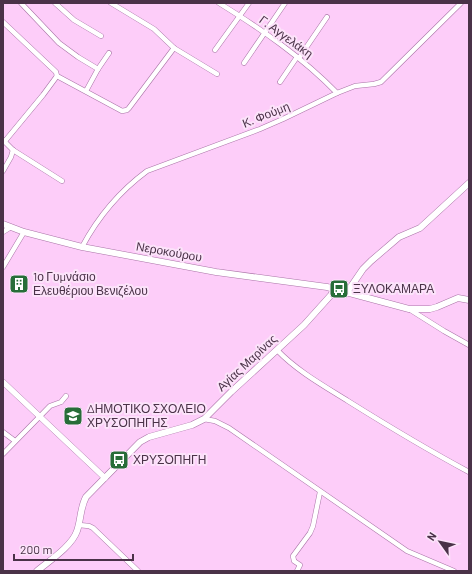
<svg xmlns="http://www.w3.org/2000/svg" width="472" height="574" font-family="Barlow,sans-serif">
<style>
.lines{fill:none;stroke-linecap:round;stroke-linejoin:round}
.minor-casing{stroke:#aa73a7;stroke-width:5.5}
.tertiary-casing{stroke:#aa73a7;stroke-width:6}
.secondary-casing{stroke:#aa73a7;stroke-width:7}
.minor{stroke:#fff;stroke-width:4.5}
.tertiary{stroke:#fff;stroke-width:5.5}
.secondary{stroke:#fff;stroke-width:6}
.labels{text-anchor:middle;stroke-width:4;stroke-linejoin:round;paint-order:stroke}
.street-label{font-size:12px;fill:#4a3248;stroke:#fce3fa}
.poi-label{font-size:12px;fill:#4a3248;stroke:#fce3fa;text-anchor:start}
</style>
<rect width="100%" height="100%" fill="#fdcdf9"/>
<g class="lines">
<defs>
<g id="minor">
<path d="M21,3L59,43L78,57L98,69"/>
<path d="M55,3L74,20L101,36"/>
<path d="M111,3L154,29L174,48L217,74"/>
<path d="M219,3C261,29 302,57 337,93"/>
<path d="M3,22L56,72L57,76L122,111L127,110L129,108L174,48"/>
<path d="M215,50L249,3"/>
<path d="M299,58L327,17"/>
<path d="M244,63L285,3"/>
<path d="M280,82L297,57"/>
<path d="M86,91L98,69L109,53"/>
<path d="M3,140L13,150L62,181"/>
<path d="M5,141L43,95L57,76"/>
<path d="M3,171L11,157L13,150"/>
<path d="M3,232L11,227"/>
<path d="M82,247C98,217 120,191 147,171L260,129L283,119L337,93L355,86L374,84L381,82L461,3"/>
<path d="M3,267L24,232"/>
<path d="M409,309L444,331L469,345"/>
<path d="M277,350C297,371 324,386 348,401C388,426 428,450 469,472"/>
<path d="M204,419L215,421L229,428L407,551L454,571"/>
<path d="M3,432L15,441"/>
<path d="M3,454L50,406L61,402L66,396"/>
<path d="M79,525L89,526L93,528L138,571"/>
<path d="M297,571L300,565L294,561L293,556L310,533L313,526L320,492"/>
</g>
<path id="tertiary" d="M3,382L105,478"/>
<g id="secondary">
<path d="M3,224L24,232L82,247L216,272L327,287L409,309H430L437,307L458,298L469,300"/>
<path d="M344,291L350,288L363,269L371,261L399,237L420,228L469,183"/>
<path d="M37,571C49,561 72,546 77,531C81,520 80,508 86,497L140,442L149,437L192,425L204,419L231,392L304,325L331,295L334,289"/>
</g>
</defs>
<!-- minor casing -->
<use href="#minor" class="minor-casing"/>
<!-- tertiary casing -->
<use href="#tertiary" class="tertiary-casing"/>
<!-- secondary casing -->
<use href="#secondary" class="secondary-casing"/>
<!-- minor -->
<use href="#minor" class="minor"/>
<!-- tertiary -->
<use href="#tertiary" class="tertiary"/>
<!-- secondary -->
<use href="#secondary" class="secondary"/>
</g>
<!-- icons -->
<defs>
<symbol id="building-square" viewBox="-11 -11 22 22"><rect x="-9" y="-9" width="18" height="18" rx="4" fill="#276d38" stroke="#fce3fa"/><path d="M-4-6H4V6H1V3H-1V6H-4ZM-2.5-4.3h1.7v1.8h-1.7ZM.8-4.3h1.7v1.8H.8ZM-2.5-1h1.7V.8h-1.7ZM.8-1h1.7V.8H.8Z" fill="#fff"/></symbol>
<symbol id="bus-square" viewBox="-11 -11 22 22"><rect x="-9" y="-9" width="18" height="18" rx="4" fill="#276d38" stroke="#fce3fa"/><path d="M-5-6H5V4H4V6H2V4H-2V6H-4V4H-5ZM-3.5-4V0h7V-4ZM-3.5 1.2v1.5H-2V1.2ZM2 1.2v1.5H3.5V1.2Z" fill="#fff"/></symbol>
<symbol id="school-square" viewBox="-11 -11 22 22"><rect x="-9" y="-9" width="18" height="18" rx="4" fill="#276d38" stroke="#fce3fa"/><path d="M0-5L7-2L0 1L-7-2ZM-4 1L0 2.5L4 1V4Q0 6-4 4Z" fill="#fff"/></symbol>
</defs>
<g fill-rule="evenodd">
<use href="#building-square" x="8" y="273" width="22" height="22"/>
<use href="#bus-square" x="328" y="278" width="22" height="22"/>
<use href="#school-square" x="62" y="405" width="22" height="22"/>
<use href="#bus-square" x="108" y="449" width="22" height="22"/>
</g>
<g class="labels">
<!-- street labels -->
<g class="street-label">
<text transform="translate(286 37) rotate(36)" y="4">Γ. Αγγελάκη</text>
<text transform="translate(266 115) rotate(-22)" y="4">Κ. Φούμη</text>
<text transform="translate(169 252) rotate(10)" y="4">Νεροκούρου</text>
<text transform="translate(247 363) rotate(-43)" y="4">Αγίας Μαρίνας</text>
</g>
<!-- poi labels -->
<g class="poi-label">
<text x="33" y="281">1ο Γυμνάσιο<tspan x="33" dy="14">Ελευθέριου Βενιζέλου</tspan></text>
<text x="353" y="293">ΞΥΛΟΚΑΜΑΡΑ</text>
<text x="87" y="413">ΔΗΜΟΤΙΚΟ ΣΧΟΛΕΙΟ<tspan x="87" dy="14">ΧΡΥΣΟΠΗΓΗΣ</tspan></text>
<text x="133" y="464">ΧΡΥΣΟΠΗΓΗ</text>
</g>
</g>
<!-- border -->
<rect width="472" height="574" fill="none" stroke="#4a3248" stroke-width="8"/>
<!-- north arrow -->
<g transform="translate(440 542) rotate(303)" stroke="#fce3fa" stroke-width="3" paint-order="stroke">
<path d="M0-3L7 15L0 10L-7 15Z" fill="#4a3248"/>
<text y="-6" font-size="11" font-weight="bold" text-anchor="middle" fill="#4a3248">N</text>
</g>
<!-- scale -->
<path d="M14 554v6h119v-6" fill="none" stroke="#4a3248" stroke-width="2"/>
<text x="20" y="554" font-size="12" fill="#4a3248" stroke="#fce3fa" stroke-width="3" paint-order="stroke">200 m</text>
</svg>
